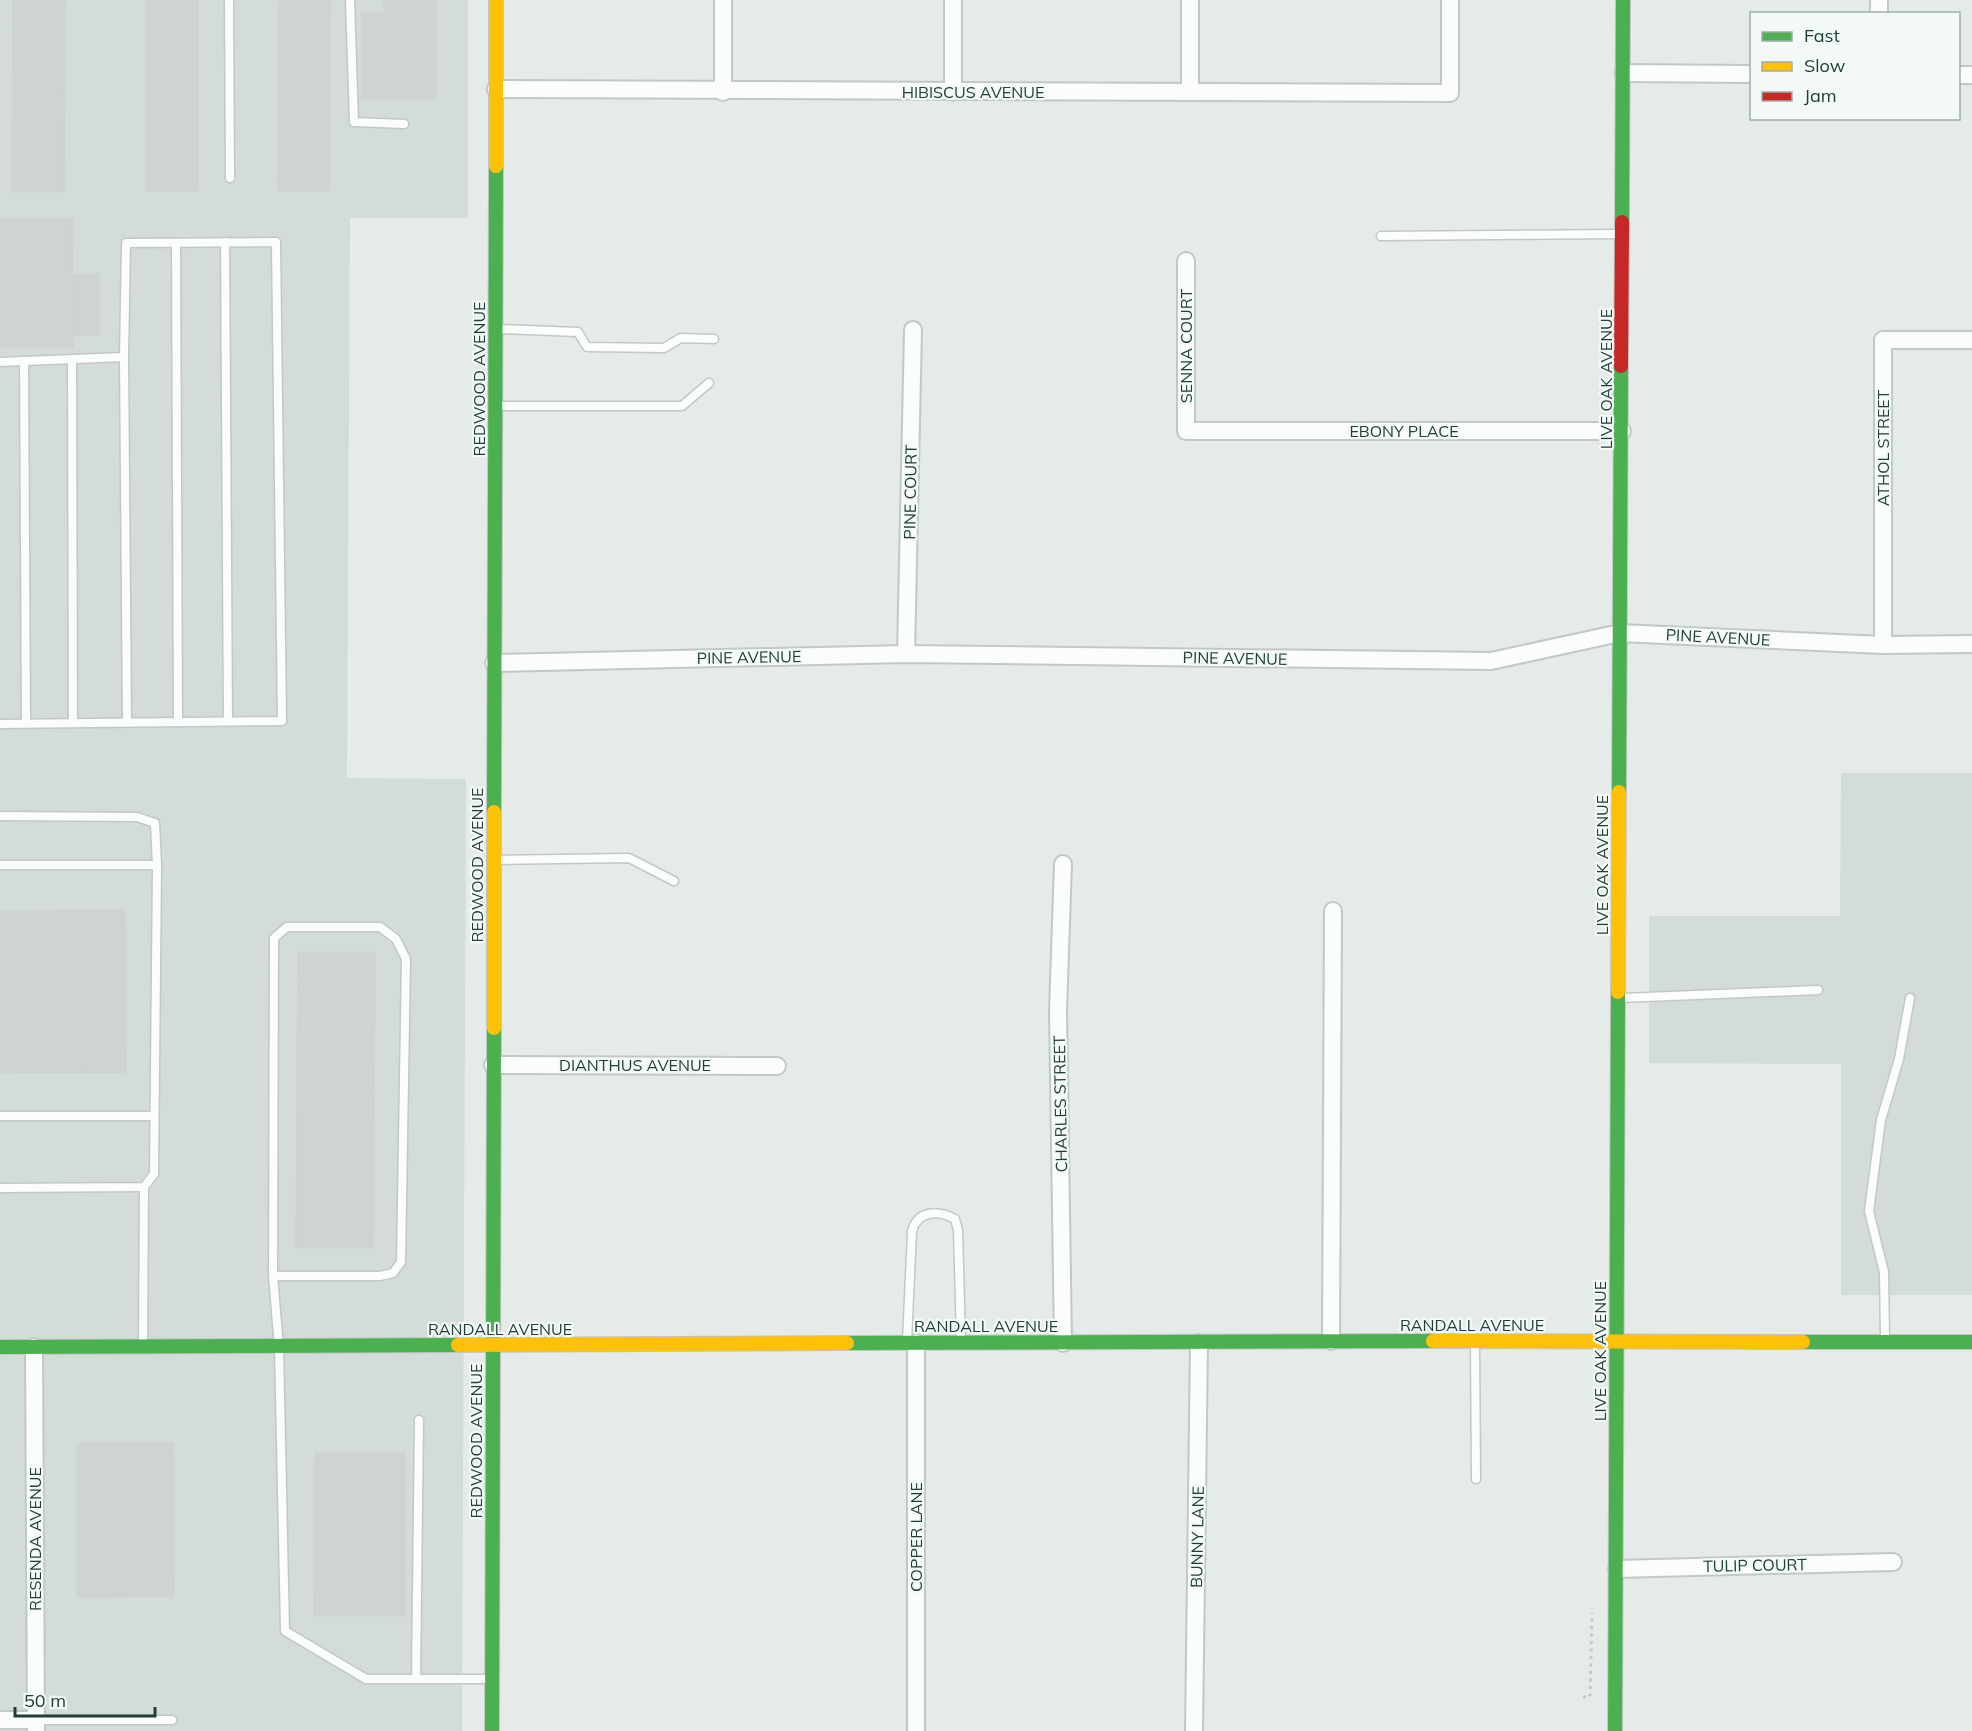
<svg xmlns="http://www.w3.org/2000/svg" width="1972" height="1731" font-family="Mulish,sans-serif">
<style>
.built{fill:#d3dcd8}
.building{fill:#cfd4d2;stroke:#ced3d1;stroke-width:1.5}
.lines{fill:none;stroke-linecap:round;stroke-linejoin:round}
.lane-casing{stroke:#c2c8c5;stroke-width:11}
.street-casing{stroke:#c2c8c5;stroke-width:20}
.fast-casing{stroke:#c0c8c5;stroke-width:16}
.slow-casing{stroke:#c0c8c5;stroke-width:16}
.jam-casing{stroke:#c0c8c5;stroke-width:16}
.path{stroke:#c1cac8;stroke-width:3;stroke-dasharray:3 4.5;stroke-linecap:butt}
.lane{stroke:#fbfcfc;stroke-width:8}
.street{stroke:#fbfcfc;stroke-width:16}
.fast{stroke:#4caf50;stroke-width:14}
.slow{stroke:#ffc107;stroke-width:14}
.jam{stroke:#c62828;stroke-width:14}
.labels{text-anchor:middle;stroke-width:4.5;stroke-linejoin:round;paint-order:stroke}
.street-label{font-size:16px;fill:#223e39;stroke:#f3f9f7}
</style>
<rect width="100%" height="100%" fill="#e5ebe8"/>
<!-- built -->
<g class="built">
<path d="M0,0H468V218H350L347,778L466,779L462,1731H0Z"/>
<path d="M1841,773H1972V1295H1841V1064L1649,1063V916H1840Z"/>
</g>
<!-- building -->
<g class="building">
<path d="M13,0H65L64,192H12Z"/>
<rect x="146" y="0" width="52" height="191"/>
<path d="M279,0H330L329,191H278Z"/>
<path d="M384,0H436V99H362V13H384Z"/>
<path d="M0,219H72L73,348H0Z"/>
<rect x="73" y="274" width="26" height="61"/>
<path d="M125,910L126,1072L0,1073V911Z"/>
<path d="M298,952H375L373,1248H296Z"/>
<path d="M77,1443H173L174,1596L77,1597Z"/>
<path d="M315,1453H405V1616H314Z"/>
</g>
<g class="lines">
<defs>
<g id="lane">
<path d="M229,0L230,178"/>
<path d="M350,0L354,122L404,124"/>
<path d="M1381,236L1621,234"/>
<path d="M225,242L228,721"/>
<path d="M176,243L178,722"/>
<path d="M499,329L578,332L587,347L664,348L681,338L714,339"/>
<path d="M124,357L127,722"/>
<path d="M72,359L73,723"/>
<path d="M24,361L26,723"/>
<path d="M0,362L124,357L126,243L276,242L282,721L0,724"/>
<path d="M498,406H682L709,383"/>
<path d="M0,816L137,817L155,823L157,865"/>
<path d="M497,860L629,858L674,881"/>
<path d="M0,865H157L154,1174L144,1187L0,1188"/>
<path d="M1622,998L1818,990"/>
<path d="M0,1116H154"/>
<path d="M273,1276H380L393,1273L401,1262L406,959L396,939L380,927H287L274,938L273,1276L279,1347L285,1631L366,1679H492"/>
<path d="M1885,1339L1884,1272L1869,1211L1881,1120L1899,1059L1910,998"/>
<path d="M907,1342L912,1231C918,1210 938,1210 955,1219L958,1230L961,1340"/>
<path d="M1475,1342L1476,1479"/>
<path d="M143,1345L144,1187"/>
<path d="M416,1679L419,1420"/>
<path d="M36,1720H172"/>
</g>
<g id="street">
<path d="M953,0V92"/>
<path d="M1190,0V91"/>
<path d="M1879,0V14"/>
<path d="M1624,73L1752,74"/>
<path d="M1958,75H1972"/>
<path d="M496,89L1450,93V0"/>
<path d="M723,92V0"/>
<path d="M1186,261V431H1622"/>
<path d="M1883,645V340H1972"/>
<path d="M906,654L913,330"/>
<path d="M494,663L906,654L1491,661L1620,633L1883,645L1972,644"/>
<path d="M1063,864L1058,1011L1063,1343"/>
<path d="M493,1065L777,1066"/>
<path d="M1331,1341L1333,911"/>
<path d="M916,1343V1731"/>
<path d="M34,1347L36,1731"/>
<path d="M1617,1569L1893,1562"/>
<path d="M0,1720H36"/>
<path d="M1194,1731L1199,1343"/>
</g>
<g id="fast">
<path d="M1622,222L1623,0"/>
<path d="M1619,792L1621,366"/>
<path d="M494,812L496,166"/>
<path d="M1803,1342H1972"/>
<path d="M847,1343L1433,1341"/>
<path d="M0,1347L458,1345"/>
<path d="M492,1731L494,1028"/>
<path d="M1615,1731L1618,992"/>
</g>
<g id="slow">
<path d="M496,166V0"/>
<path d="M1618,992L1619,792"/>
<path d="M494,1028V812"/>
<path d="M1433,1341L1803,1342"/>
<path d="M458,1345L847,1343"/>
</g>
<path id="jam" d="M1621,366L1622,222"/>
</defs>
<!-- lane casing -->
<use href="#lane" class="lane-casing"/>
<!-- street casing -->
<use href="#street" class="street-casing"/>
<!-- fast casing -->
<use href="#fast" class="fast-casing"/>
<!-- slow casing -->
<use href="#slow" class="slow-casing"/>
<!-- jam casing -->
<use href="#jam" class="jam-casing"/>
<!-- path -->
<path class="path" d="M1583,1697H1590L1592,1613"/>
<!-- lane -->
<use href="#lane" class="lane"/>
<!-- street -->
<use href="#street" class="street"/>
<!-- fast -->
<use href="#fast" class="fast"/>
<!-- slow -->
<use href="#slow" class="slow"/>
<!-- jam -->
<use href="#jam" class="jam"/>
</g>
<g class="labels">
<!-- street labels -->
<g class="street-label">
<text x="973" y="98">HIBISCUS AVENUE</text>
<text transform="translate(1186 346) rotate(-90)" y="6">SENNA COURT</text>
<text transform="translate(479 379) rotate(-90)" y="6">REDWOOD AVENUE</text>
<text transform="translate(1606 379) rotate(-90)" y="6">LIVE OAK AVENUE</text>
<text x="1404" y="437">EBONY PLACE</text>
<text transform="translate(1883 448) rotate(-90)" y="6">ATHOL STREET</text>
<text transform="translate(910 492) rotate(-89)" y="6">PINE COURT</text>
<text transform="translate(1718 637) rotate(3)" y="6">PINE AVENUE</text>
<text transform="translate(749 657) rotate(-1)" y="6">PINE AVENUE</text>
<text transform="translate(1235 658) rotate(1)" y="6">PINE AVENUE</text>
<text transform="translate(477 865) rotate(-90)" y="6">REDWOOD AVENUE</text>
<text transform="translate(1602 865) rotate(-90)" y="6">LIVE OAK AVENUE</text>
<text x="635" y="1071">DIANTHUS AVENUE</text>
<text transform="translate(1060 1104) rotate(-91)" y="6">CHARLES STREET</text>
<text x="1472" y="1331">RANDALL AVENUE</text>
<text x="986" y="1332">RANDALL AVENUE</text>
<text x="500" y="1335">RANDALL AVENUE</text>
<text transform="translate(1600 1351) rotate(-90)" y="6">LIVE OAK AVENUE</text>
<text transform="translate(476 1441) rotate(-90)" y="6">REDWOOD AVENUE</text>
<text transform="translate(916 1537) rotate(-90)" y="6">COPPER LANE</text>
<text transform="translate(1197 1537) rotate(-89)" y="6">BUNNY LANE</text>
<text transform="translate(35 1539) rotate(-90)" y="6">RESENDA AVENUE</text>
<text transform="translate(1755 1565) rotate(-1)" y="6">TULIP COURT</text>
</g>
</g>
<!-- legend -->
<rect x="1750" y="12" width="210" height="108" fill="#f3f9f7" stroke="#9faeab" stroke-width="1.5"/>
<rect x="1762" y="32" width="30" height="9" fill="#4caf50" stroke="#9faeab" stroke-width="1.5"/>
<text x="1804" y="42" font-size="18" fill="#223e39">Fast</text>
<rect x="1762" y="62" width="30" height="9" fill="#ffc107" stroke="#9faeab" stroke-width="1.5"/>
<text x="1804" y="72" font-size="18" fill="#223e39">Slow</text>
<rect x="1762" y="92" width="30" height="9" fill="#c62828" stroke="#9faeab" stroke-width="1.5"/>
<text x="1804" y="102" font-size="18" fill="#223e39">Jam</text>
<!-- scale -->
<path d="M15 1707v9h140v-9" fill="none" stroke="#223e39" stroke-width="3"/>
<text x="24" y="1707" font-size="18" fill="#223e39" stroke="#f3f9f7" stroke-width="4.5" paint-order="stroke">50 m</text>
</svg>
